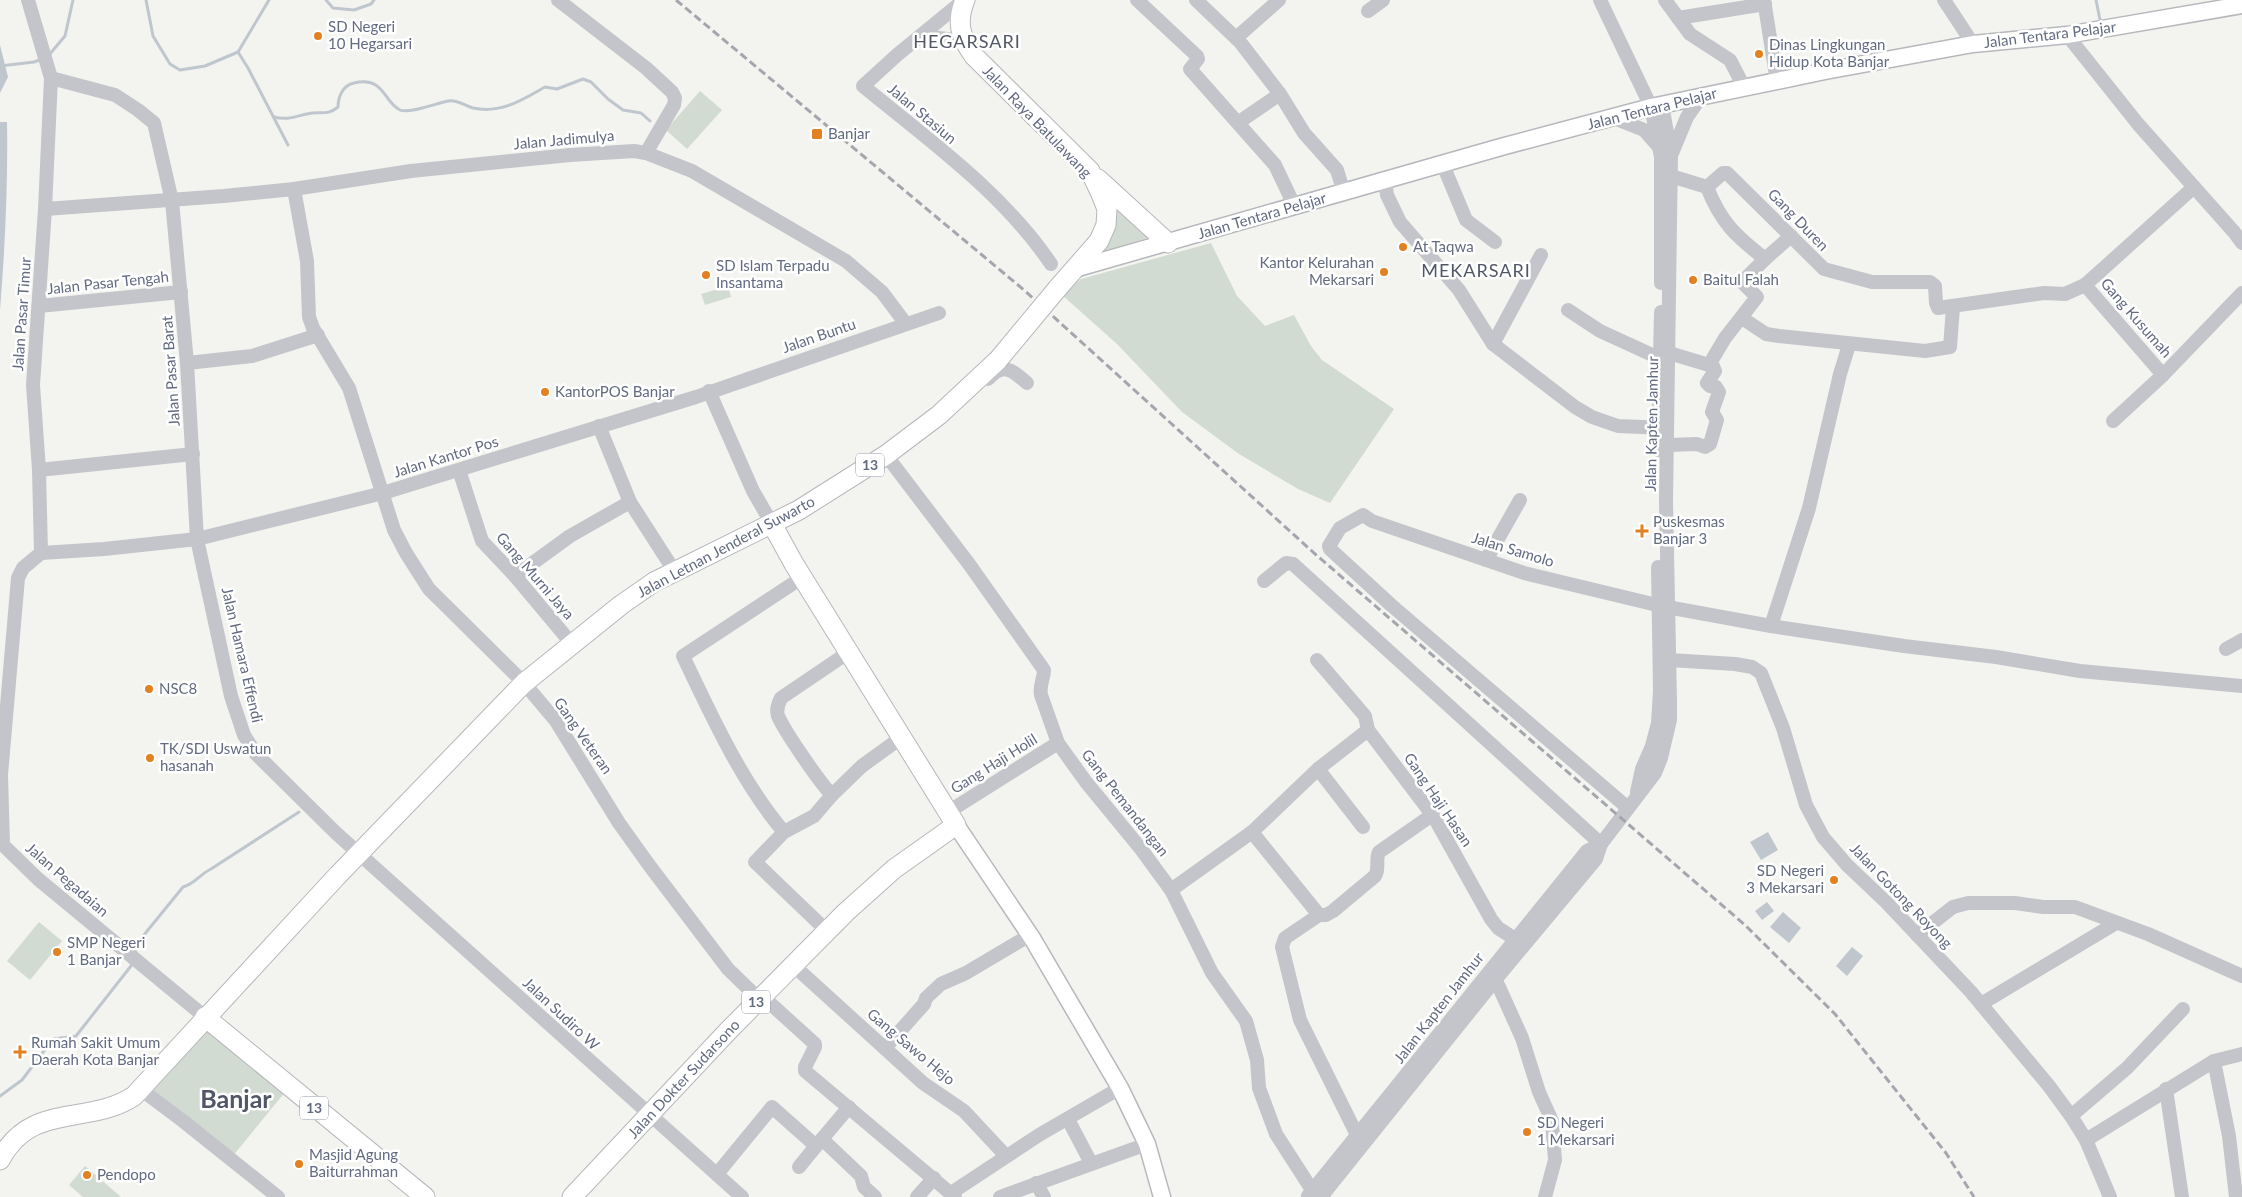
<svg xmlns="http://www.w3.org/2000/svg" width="2242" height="1197" font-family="Lato,sans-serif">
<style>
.green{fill:#d2dbd1}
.water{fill:#bfc6cd}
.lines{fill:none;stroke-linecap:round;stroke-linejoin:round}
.stream{stroke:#bfc6cd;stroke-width:3}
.major-casing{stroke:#b6b8bd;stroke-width:19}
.highway-casing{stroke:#b6b7bb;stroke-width:21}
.minor{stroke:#c4c5ca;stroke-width:14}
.major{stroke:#fff;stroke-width:16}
.highway{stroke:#fff;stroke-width:19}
.rail{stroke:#a4a6ae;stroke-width:3;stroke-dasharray:8 4;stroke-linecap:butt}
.highway-bridge-casing{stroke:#b6b7bb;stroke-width:21;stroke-linecap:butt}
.highway-bridge{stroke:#fff;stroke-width:19}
.poi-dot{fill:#e38121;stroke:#fff;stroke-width:2}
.labels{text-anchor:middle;stroke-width:5;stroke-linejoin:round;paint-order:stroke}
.shield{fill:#fff;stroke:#9297a7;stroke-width:1}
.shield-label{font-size:14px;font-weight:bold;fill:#636b81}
.poi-label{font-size:15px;fill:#636b81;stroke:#fff;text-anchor:start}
.street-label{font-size:15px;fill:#636b81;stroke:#fff}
.quarter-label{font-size:18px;letter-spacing:1px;fill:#515766;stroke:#fff}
.town-label{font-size:25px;font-weight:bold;fill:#515766;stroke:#fff}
</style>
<rect width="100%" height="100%" fill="#f3f4ef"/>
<!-- green -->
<g class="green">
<path d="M700,91L722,110L687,149L666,130Z"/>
<path d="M1114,202L1153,236L1105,251Z"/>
<path d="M1211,243L1237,296L1265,326L1294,315L1311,346L1322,360L1394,409L1330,503L1298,489L1239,454L1182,412L1117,344L1062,295L1081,279Z"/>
<path d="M728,286L731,297L705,305L701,294Z"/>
<path d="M39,922L62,941L30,980L7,961Z"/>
<path d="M204,1024L286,1091L232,1157L150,1089Z"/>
<path d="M85,1166L121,1197H83L69,1185Z"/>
</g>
<!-- water -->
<g class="water">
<path d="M0,45L8,77L0,93Z"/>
<path d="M0,122H7C8,185 5,247 0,310Z"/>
<path d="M1768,832L1778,850L1761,860L1750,842Z"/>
<path d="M1767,902L1774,911L1762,920L1755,911Z"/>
<path d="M1783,912L1801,928L1789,943L1770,927Z"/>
<path d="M1852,947L1863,956L1847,976L1836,966Z"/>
</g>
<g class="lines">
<!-- stream -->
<g class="stream">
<path d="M146,0L153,36L170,64L180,70L205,66L238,52L269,0"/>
<path d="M326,0L333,8L354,10L371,4L374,0"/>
<path d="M2096,0L2100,20"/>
<path d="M238,52L248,68L288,145"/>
<path d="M49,55L65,36L73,0"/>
<path d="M0,66L34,62L42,59"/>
<path d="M274,117C289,121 298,115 312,113C324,112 328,115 338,107C338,97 343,85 354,83C385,76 383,102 400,110C409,114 437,103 448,101C457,99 465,106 473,108C501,114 522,100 545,87L557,89L583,79L591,82L608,99L623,110L641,113L650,121"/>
<path d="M135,953L139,941L183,887C195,884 200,874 211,869L299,812"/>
<path d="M0,1096L22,1080L53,1039L76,1036L131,966L132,961"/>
</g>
<defs>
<g id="major">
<path d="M1074,269L1501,147L1651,107L1825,71L1973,44L2067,35L2242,5"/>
<path d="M956,825L1032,938L1120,1088L1147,1144L1162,1197"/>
</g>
<g id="highway">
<path d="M965,0C956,22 960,37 974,56L1090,171L1101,194L1107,209L1106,225L1099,241L1057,289"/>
<path d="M1098,179L1168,243"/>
<path d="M205,1017L425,1197"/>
<path d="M0,1160C31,1101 89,1126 134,1096L338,875L524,683L621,605L654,582L799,510L886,455L939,415L998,360"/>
<path d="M572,1197L728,1031L846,912L894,869L956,825L794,564L772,524"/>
</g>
</defs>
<!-- major casing -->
<use href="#major" class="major-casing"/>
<!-- highway casing -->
<use href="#highway" class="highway-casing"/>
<!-- minor -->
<g class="minor">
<path d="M28,0L51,78L45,209L33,385L39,470L41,553"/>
<path d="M558,0L646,68L672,92L675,98L674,105L646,153"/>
<path d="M964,0L897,55L863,86C929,140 1003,193 1051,264"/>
<path d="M1137,0L1197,56L1198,59L1190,69L1275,165L1295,207"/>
<path d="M1196,0L1240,42L1280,94L1239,122"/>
<path d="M1600,0L1651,107L1661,157V283"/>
<path d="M1665,0L1690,34L1730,60L1744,87"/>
<path d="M1764,0L1777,82"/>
<path d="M1944,0L1973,44"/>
<path d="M1368,11L1383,0"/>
<path d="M1678,18L1765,4"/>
<path d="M2067,35L2138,124L2234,232L2242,243"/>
<path d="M923,36L963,41"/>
<path d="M1236,38L1279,0"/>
<path d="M51,78L115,95L138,110L154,123L172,201L187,363L197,539L231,696L244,735L256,754L336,833L742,1197"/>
<path d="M1280,94L1304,133L1337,170L1344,193"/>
<path d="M1614,118L1644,130L1658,146"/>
<path d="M1672,153L1687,117L1701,97"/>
<path d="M1443,165L1466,220L1495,242"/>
<path d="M1671,176L1707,187L1723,173H1727L1824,269L1872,282H1930L1935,286L1936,303L1938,308L2044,293L2065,294L2085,285"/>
<path d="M1385,181L1387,195L1400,222L1459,290L1493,344L1575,407L1592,417L1618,426L1666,428"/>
<path d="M1707,187C1721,223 1736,236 1765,259L1791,236"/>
<path d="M2194,187L2085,285L2163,375L2242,293"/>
<path d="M294,189L307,261L309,317L313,328L349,388L394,530L406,553L429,589L524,683L556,721L619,823L649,865L728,969L759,999"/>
<path d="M45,209L224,196L294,189L411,171L570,155L634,151L646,153L692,171L846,261L882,292L906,324"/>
<path d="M39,306L181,292"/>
<path d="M1568,310L1600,331L1659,358"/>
<path d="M1742,318L1766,334L1779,336L1925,351L1950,347L1953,307"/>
<path d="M1493,344L1541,255"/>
<path d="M1669,353L1709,365"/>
<path d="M187,363L252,356L318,335"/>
<path d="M988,379C1004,362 1012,370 1027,383"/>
<path d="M709,391L753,491L772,524"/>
<path d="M2113,421L2163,375"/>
<path d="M599,426L630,502L675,572"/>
<path d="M1667,445L1697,444L1705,447L1710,444L1717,420L1712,412L1719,392L1716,387L1710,386L1707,383L1715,371L1713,366L1709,365L1725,338L1757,297L1742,282L1765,259"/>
<path d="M1658,450L1661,312"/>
<path d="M886,455L969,564L1044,670C1044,679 1039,685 1041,695L1058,743L1086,782L1141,849L1171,890L1212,973L1246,1021L1257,1060L1259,1088L1276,1134L1312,1190"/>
<path d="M39,470L193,454"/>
<path d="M459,470L482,541L515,576L572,644"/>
<path d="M41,553L104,549L197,539L383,493L696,397L939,313"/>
<path d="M41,553L23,568L18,578L1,775L3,845L38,879L205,1017"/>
<path d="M1486,560L1520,500"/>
<path d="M515,576L570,536L630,502"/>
<path d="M1264,581L1286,563L1293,564L1601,844"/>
<path d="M1667,607L1771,626L1904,646L1996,657L2080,671L2242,686"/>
<path d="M1771,626L1809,508L1840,374L1849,345"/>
<path d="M2226,649L2242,640"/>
<path d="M849,652L781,698C778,704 776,709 778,716C785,732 820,783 832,795L862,766L902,737"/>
<path d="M1317,660L1365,716L1368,730"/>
<path d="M1669,660L1735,664L1752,667L1761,673L1783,728L1806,805L1823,837L1847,865L1886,902L1971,992L2049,1086L2071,1116L2086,1140L2110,1197"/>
<path d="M1318,769L1363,827"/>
<path d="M1637,792L1642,769L1652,746L1658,723L1660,691L1658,567"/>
<path d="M1628,808L1391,605L1330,549L1329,546L1340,528L1363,515L1372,521L1524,573L1657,605"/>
<path d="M948,812L1058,743"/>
<path d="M784,832C742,783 711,715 683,656L803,577"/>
<path d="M1252,832L1319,915L1285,938L1282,947L1300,1020L1357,1135"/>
<path d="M1171,890L1252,832L1318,769L1368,730L1434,817L1491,919L1498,928L1515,939"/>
<path d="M1319,915H1326L1333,911L1375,876C1380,868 1375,860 1379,852L1432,815"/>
<path d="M827,931L755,862L784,832L814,816L832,795"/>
<path d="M1917,935L1953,907L1968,903H2015L2043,907H2075L2148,934L2242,976"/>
<path d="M793,965L923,1083L964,1111L1006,1156"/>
<path d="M1489,976L1495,980L1499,987L1522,1038L1539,1092L1552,1121L1555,1160L1545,1197"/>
<path d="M762,996L815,1044V1047L805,1067V1071L955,1197"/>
<path d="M1981,1004L2116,923"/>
<path d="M885,1048L924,1004L926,998L941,984L966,973L1030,935"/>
<path d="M2214,1061L2229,1136L2236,1197"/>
<path d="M2166,1089L2182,1197"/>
<path d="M139,1090L147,1094L183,1121L278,1197"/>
<path d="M2071,1116L2127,1068L2183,1009"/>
<path d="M1071,1125L1091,1163"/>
<path d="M822,1139L849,1107"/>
<path d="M2086,1140L2214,1061L2242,1054"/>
<path d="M799,1167L816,1146"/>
<path d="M717,1174L772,1107L816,1146L822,1139L861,1176L864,1187L875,1197"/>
<path d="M1036,1183L1044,1197"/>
<path d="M951,1193L1039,1135L1120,1088"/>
<path d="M1308,1196L1587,851L1601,844"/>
<path d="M917,1197L934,1178"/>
<path d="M1000,1197L1147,1144"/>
<path d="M1321,1197L1495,980L1596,859L1601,844L1655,773L1661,758L1670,720V701L1666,501L1671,154L1662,105"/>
</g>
<!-- major -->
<use href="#major" class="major"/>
<!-- highway -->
<use href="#highway" class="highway"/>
<!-- rail -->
<path class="rail" d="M676,0L1024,290L1314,553L1745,925L1835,1014L1946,1153L1974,1197"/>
<defs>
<path id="highway-bridge" d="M998,360L1057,289"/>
</defs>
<!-- highway-bridge casing -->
<use href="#highway-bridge" class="highway-bridge-casing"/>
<!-- highway-bridge -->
<use href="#highway-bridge" class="highway-bridge"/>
</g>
<!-- markers -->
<g class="poi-dot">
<circle cx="318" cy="36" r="5"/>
<circle cx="1759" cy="54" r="5"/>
<rect x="811" y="128" width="12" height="12" rx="2.5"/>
<circle cx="1403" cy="247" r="5"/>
<circle cx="1384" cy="272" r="5"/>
<circle cx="706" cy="275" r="5"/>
<circle cx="1693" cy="280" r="5"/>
<circle cx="545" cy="392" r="5"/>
<path d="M1639.5 523.5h5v5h5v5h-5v5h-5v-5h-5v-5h5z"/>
<circle cx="149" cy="689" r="5"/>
<circle cx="150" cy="758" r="5"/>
<circle cx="1834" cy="880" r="5"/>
<circle cx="57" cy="952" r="5"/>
<path d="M17.5 1044.5h5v5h5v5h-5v5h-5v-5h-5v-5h5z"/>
<circle cx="1527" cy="1132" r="5"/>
<circle cx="299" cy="1164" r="5"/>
<circle cx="87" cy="1175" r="5"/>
</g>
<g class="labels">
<!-- shield labels -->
<g class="shield">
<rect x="856" y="453.5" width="28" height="23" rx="4"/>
<rect x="742" y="990.5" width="28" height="23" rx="4"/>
<rect x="300" y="1096.5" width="28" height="23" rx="4"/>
</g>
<g class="shield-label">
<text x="870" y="470">13</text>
<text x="756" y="1007">13</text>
<text x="314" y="1113">13</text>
</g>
<!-- poi labels -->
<g class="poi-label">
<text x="328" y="32">SD Negeri<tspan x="328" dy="17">10 Hegarsari</tspan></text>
<text x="1769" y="50">Dinas Lingkungan<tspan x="1769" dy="17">Hidup Kota Banjar</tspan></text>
<text x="828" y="139">Banjar</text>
<text x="1413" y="252">At Taqwa</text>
<text x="1374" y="268" text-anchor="end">Kantor Kelurahan<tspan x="1374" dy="17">Mekarsari</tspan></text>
<text x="716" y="271">SD Islam Terpadu<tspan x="716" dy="17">Insantama</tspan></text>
<text x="1703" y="285">Baitul Falah</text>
<text x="555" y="397">KantorPOS Banjar</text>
<text x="1653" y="527">Puskesmas<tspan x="1653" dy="17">Banjar 3</tspan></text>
<text x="159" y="694">NSC8</text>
<text x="160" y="754">TK/SDI Uswatun<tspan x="160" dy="17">hasanah</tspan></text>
<text x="1824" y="876" text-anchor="end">SD Negeri<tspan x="1824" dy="17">3 Mekarsari</tspan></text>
<text x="67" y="948">SMP Negeri<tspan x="67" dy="17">1 Banjar</tspan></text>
<text x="31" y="1048">Rumah Sakit Umum<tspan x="31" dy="17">Daerah Kota Banjar</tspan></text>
<text x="1537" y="1128">SD Negeri<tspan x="1537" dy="17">1 Mekarsari</tspan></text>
<text x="309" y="1160">Masjid Agung<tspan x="309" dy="17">Baiturrahman</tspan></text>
<text x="97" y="1180">Pendopo</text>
</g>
<!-- street labels -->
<g class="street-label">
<text transform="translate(2050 35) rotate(-7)" y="5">Jalan Tentara Pelajar</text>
<text transform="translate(1652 109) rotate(-14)" y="5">Jalan Tentara Pelajar</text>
<text transform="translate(922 114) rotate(40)" y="5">Jalan Stasiun</text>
<text transform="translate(1037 122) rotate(46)" y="5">Jalan Raya Batulawang</text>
<text transform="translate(564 140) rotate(-5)" y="5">Jalan Jadimulya</text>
<text transform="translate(1262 216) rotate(-16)" y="5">Jalan Tentara Pelajar</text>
<text transform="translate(1798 220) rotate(46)" y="5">Gang Duren</text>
<text transform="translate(108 283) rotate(-6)" y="5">Jalan Pasar Tengah</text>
<text transform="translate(22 314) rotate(-86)" y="5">Jalan Pasar Timur</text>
<text transform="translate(2136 318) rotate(49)" y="5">Gang Kusumah</text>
<text transform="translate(819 336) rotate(-19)" y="5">Jalan Buntu</text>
<text transform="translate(171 371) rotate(-94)" y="5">Jalan Pasar Barat</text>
<text transform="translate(1652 424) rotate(-89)" y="5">Jalan Kapten Jamhur</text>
<text transform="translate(446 457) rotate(-17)" y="5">Jalan Kantor Pos</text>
<text transform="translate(726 547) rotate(-28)" y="5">Jalan Letnan Jenderal Suwarto</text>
<text transform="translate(1513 550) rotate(17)" y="5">Jalan Samolo</text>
<text transform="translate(535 576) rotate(49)" y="5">Gang Murni Jaya</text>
<text transform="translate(242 655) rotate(77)" y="5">Jalan Hamara Effendi</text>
<text transform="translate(583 736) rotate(55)" y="5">Gang Veteran</text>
<text transform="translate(994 764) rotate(-32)" y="5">Gang Haji Holil</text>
<text transform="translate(1438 800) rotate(56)" y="5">Gang Haji Hasan</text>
<text transform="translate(1125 803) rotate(52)" y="5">Gang Pemandangan</text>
<text transform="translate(67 880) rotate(41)" y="5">Jalan Pegadaian</text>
<text transform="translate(1901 896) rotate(46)" y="5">Jalan Gotong Royong</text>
<text transform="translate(1439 1008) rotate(-52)" y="5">Jalan Kapten Jamhur</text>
<text transform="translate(561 1014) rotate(43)" y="5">Jalan Sudiro W</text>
<text transform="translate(911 1047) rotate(40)" y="5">Gang Sawo Hejo</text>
<text transform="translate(684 1079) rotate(-47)" y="5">Jalan Dokter Sudarsono</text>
</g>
<!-- quarter labels -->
<g class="quarter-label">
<text x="967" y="48">HEGARSARI</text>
<text x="1476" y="277">MEKARSARI</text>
</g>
<!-- town labels -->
<g class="town-label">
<text x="236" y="1108">Banjar</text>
</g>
</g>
</svg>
